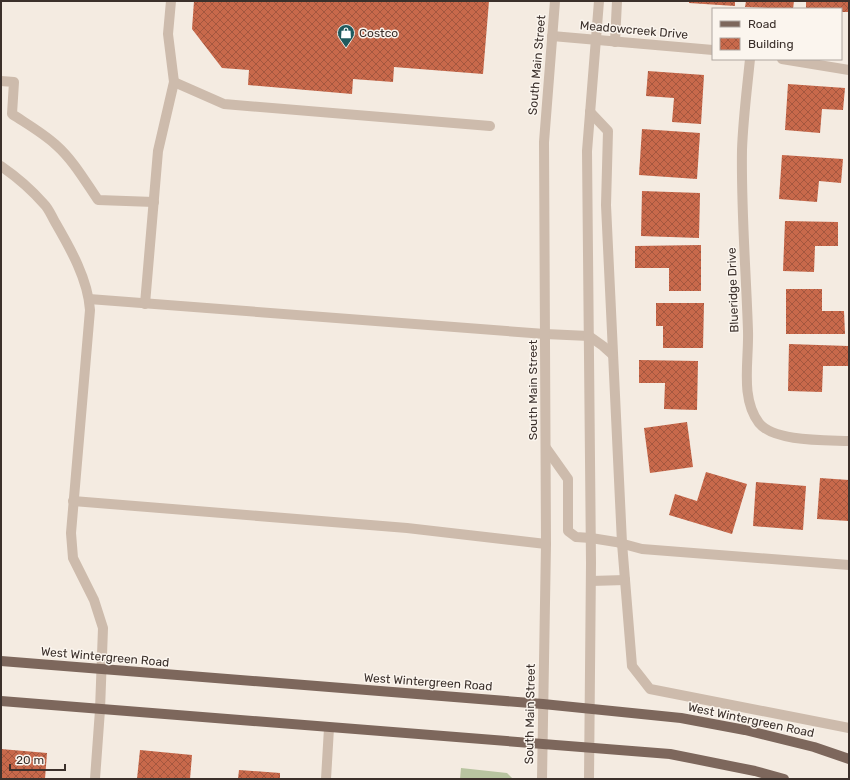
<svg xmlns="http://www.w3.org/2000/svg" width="850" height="780" font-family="Rubik,sans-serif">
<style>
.green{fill:#b8c4a0}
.building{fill:url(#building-cross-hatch)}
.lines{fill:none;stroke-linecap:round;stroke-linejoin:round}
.minor{stroke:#cdbbac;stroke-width:10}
.major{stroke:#7d675c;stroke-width:10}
.labels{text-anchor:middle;stroke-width:3;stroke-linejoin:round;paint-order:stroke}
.street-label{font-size:12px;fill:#3b302b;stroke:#fbf5ee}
.poi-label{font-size:12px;fill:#3b302b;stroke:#fbf5ee;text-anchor:start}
</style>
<defs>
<pattern id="building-cross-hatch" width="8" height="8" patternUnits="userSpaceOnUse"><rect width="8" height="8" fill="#c8694b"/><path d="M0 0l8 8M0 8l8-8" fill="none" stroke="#a4573f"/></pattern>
</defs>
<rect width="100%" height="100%" fill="#f4ebe1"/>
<!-- green -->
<path class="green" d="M461,768L507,773L513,779H460Z"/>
<!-- building -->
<g class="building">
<path d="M194,1H489L483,74L394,67L393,82L353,79L352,94L248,85L249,70L222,68L192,29Z"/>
<path d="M689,1H735V6L689,3Z"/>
<path d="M746,1H794L793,9L745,7Z"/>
<path d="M806,1H849V12H841V9H806Z"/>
<path d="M648,71L704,75L701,124L672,122L674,98L646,96Z"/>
<path d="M788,84L845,88L843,110L822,109L820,133L785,130Z"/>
<path d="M642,129L700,133L697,179L639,175Z"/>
<path d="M782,155L843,159L841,183L819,181L817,202L779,199Z"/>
<path d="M642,191L700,193L699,238L641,236Z"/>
<path d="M785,221L838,222V246H815L814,272L783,271Z"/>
<path d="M701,245V291H669V268H635V246Z"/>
<path d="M786,289H822V311H844L845,334H786Z"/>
<path d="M656,303H704L703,348H663V326H656Z"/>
<path d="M789,344L848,346V366H823L822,392L788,391Z"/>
<path d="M639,360L698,361L697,410L664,409L665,383H639Z"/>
<path d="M687,422L693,467L650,473L644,428Z"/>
<path d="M706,472L747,484L732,534L669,515L675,494L697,501Z"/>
<path d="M820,478L849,480V521L817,519Z"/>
<path d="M756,482L806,486L803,530L753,526Z"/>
<path d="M1,749L47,753L45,779H1Z"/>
<path d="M140,750L192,755L190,779H137Z"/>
<path d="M239,770L280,773V779H238Z"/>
</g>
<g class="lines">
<!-- minor -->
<g class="minor">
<path d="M552,36L713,50"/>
<path d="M615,42L617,1"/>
<path d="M750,59C747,89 743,120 742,150C741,210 746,271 748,331C749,361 740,398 759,423C774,442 826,440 849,441"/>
<path d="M782,59L849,70"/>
<path d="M1,81L14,82L12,114C27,124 43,133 56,145C73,160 85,181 98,200L154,202"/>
<path d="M174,82L224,104L490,126"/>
<path d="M590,112L608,131L606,205L622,543L632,666L650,689L849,728"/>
<path d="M1,166C17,177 31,189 44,204C49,209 52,217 55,222C70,248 88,279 90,310L71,533L73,558L94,600L103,628L100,710L95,779"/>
<path d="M89,299L545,334L589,336L603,346L613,355"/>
<path d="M145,304L158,151L174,82L168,34L171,1"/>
<path d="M546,448L568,479V531L576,537L591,538L616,542L642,549L849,565"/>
<path d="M73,501L407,528L546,544"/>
<path d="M591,581L625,580"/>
<path d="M326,779L329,728"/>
<path d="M542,779L546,544L544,142L555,1"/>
<path d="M589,779L591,563L587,151L599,1"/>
</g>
<!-- major -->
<g class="major">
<path d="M1,661L543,704L681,718L745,730L814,747L849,759"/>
<path d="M1,701L670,754L755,771L784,779"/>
</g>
</g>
<!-- icons -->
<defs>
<symbol id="shop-pin" viewBox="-11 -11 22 30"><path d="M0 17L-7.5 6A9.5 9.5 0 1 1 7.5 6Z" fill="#1f5a5e" stroke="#fbf5ee"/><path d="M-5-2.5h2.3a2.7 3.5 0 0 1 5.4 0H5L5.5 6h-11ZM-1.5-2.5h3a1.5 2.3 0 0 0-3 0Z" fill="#fff"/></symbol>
</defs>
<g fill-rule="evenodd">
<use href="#shop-pin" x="336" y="23" width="20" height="27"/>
</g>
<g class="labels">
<!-- street labels -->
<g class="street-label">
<text transform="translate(634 30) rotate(5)" y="4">Meadowcreek Drive</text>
<text transform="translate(537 65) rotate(-85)" y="4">South Main Street</text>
<text transform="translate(733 290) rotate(-92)" y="4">Blueridge Drive</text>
<text transform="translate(533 390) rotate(-90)" y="4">South Main Street</text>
<text transform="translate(105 657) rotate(5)" y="4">West Wintergreen Road</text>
<text transform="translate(428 682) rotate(4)" y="4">West Wintergreen Road</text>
<text transform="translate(530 714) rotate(-89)" y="4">South Main Street</text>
<text transform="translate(751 720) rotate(12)" y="4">West Wintergreen Road</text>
</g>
<!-- poi labels -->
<g class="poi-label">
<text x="359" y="37">Costco</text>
</g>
</g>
<!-- border -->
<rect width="850" height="780" fill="none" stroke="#3b302b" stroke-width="4"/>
<!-- legend -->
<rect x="712" y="8" width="130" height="52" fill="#fbf5ee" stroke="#aea6a0"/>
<rect x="720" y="21" width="20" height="6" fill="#7d675c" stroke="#aea6a0"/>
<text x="748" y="28" font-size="12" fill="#3b302b">Road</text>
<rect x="720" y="38" width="20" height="12" fill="url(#building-cross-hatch)" stroke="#aea6a0"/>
<text x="748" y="48" font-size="12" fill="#3b302b">Building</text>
<!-- scale -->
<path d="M10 764v6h55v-6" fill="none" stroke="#3b302b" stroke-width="2"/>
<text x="16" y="764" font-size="12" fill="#3b302b" stroke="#fbf5ee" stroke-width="3" paint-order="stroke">20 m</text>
</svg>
